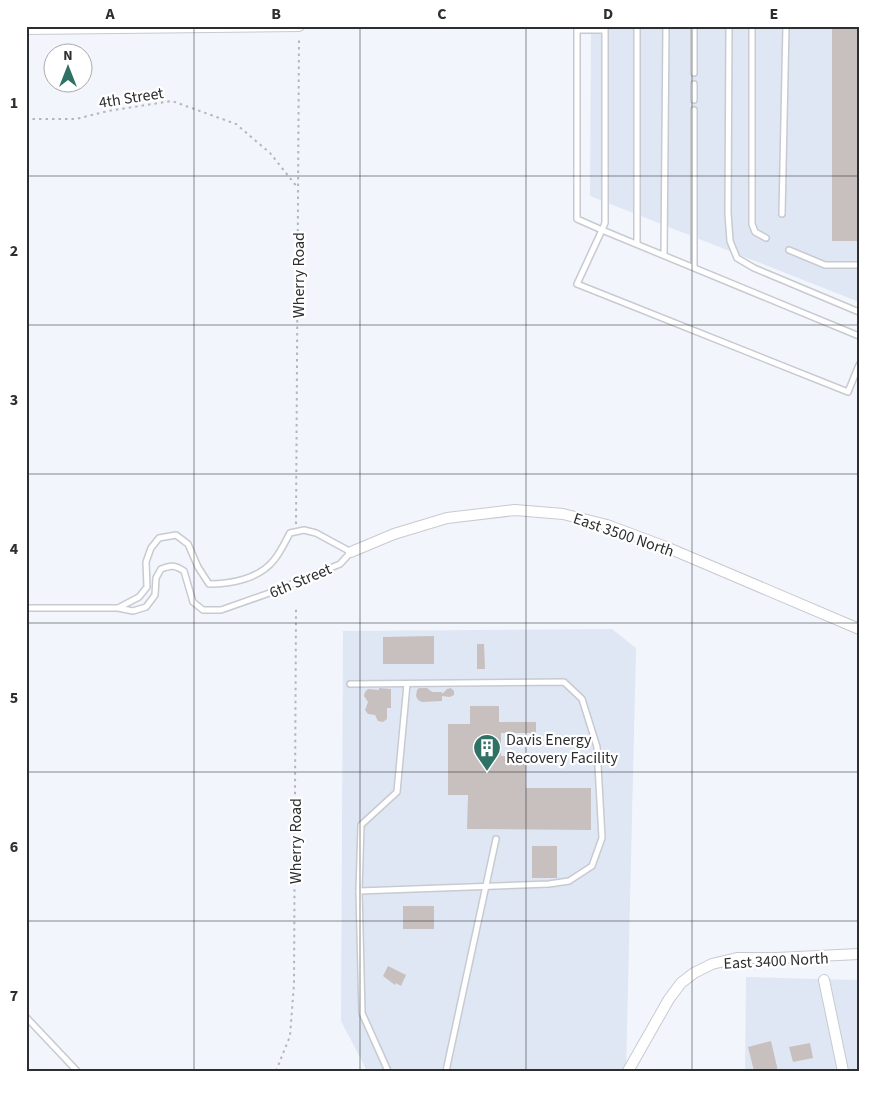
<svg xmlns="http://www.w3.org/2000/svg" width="885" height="1097" font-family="'Source Sans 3',sans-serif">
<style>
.built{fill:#e0e7f4}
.building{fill:#c7c0be}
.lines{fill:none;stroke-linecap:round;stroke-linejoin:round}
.lane-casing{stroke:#c7cad0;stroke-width:8}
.street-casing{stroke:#c7cad0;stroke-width:12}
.path{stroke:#b4b6bc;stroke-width:2;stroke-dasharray:2.5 4;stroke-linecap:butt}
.lane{stroke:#fff;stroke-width:5}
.street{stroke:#fff;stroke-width:10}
.grid{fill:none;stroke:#2d2e30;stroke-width:1;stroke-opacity:0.55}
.labels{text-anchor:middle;stroke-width:4.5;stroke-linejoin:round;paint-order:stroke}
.street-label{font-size:16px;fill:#2d2e30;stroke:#fff}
.poi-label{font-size:16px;fill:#2d2e30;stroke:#fff;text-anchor:start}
.neatline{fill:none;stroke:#2d2e30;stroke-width:2}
.grid-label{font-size:16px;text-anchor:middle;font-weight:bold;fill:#2d2e30}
</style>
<rect width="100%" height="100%" fill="#f2f5fc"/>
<!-- built -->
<g class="built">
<path d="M591,26H859V302L590,196Z"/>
<path d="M612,629L636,648L626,1071H367L341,1021L343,631Z"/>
<path d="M746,977L859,980V1071H745Z"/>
</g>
<!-- building -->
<g class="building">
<rect x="832" y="26" width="27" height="215"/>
<path d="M434,636V664H383V637Z"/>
<path d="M477,644H484L485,669H477Z"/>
<path d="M379,688L391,689V708H387V719L383,722L378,721L375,715L368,714L365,710L368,702L364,696L365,692L368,689L379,690Z"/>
<path d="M419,688H427L432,692H442V694L447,689L451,688L454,691V695L450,697L442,696V701L422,702L418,700L416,696L417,690Z"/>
<path d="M470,706H499V722H536V733H501V756H526V788H591V830L467,829L468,795H448V724H470Z"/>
<rect x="532" y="846" width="25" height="32"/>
<rect x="403" y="906" width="31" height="23"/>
<path d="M388,966L406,975L401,986L396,983L395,985L383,976Z"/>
<path d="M771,1041L778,1071H754L748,1047Z"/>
<path d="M810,1043L813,1058L793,1062L789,1047Z"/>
</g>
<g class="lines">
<defs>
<g id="lane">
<path d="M729,26L728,213L730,241L737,258L754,268L859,312"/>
<path d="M752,26V224L755,232L766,238"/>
<path d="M605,30H577V219L602,230L605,223V26"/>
<path d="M694,73V26"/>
<path d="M694,84V100"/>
<path d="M694,110V267"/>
<path d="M782,214L786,26"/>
<path d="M637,243V26"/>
<path d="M789,250L825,265H859"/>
<path d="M664,255L666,26"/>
<path d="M859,336L602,230L577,284L848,392L859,365"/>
<path d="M26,608H118L133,611L146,607L155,595L156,578L161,569C171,565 175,565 184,571L193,602L203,610H221L275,591L340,564L351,552L316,533L304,530L290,533C285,542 280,553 274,560C259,579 231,584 209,584L198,567L188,544L176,535L159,538L151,548L146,562L147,587L139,597L118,608"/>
<path d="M350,684L564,682L582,699L597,747L602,838L592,866L569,881L549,884L359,891"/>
<path d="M26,1017L77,1071"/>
<path d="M388,1071L362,1013L359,891L361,825L397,792L407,684"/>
<path d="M446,1071L496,839"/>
</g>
<g id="street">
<path d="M26,29L299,26"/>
<path d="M351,552L394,534L447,518L515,510L563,514L607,525L666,547L859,629"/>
<path d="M824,980L843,1071"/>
<path d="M628,1071L669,999L681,983L694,973L712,964L737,958H777L859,954"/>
</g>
</defs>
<!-- lane casing -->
<use href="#lane" class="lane-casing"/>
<!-- street casing -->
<use href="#street" class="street-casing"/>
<!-- path -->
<g class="path">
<path d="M26,119H76L108,111L172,101L236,124L270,153L298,188"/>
<path d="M296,524L299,37"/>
<path d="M276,1071L290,1036L294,984L296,608"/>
</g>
<!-- lane -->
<use href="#lane" class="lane"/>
<!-- street -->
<use href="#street" class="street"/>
</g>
<!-- grid -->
<path class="grid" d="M194,26V1071M360,26V1071M526,26V1071M692,26V1071M26,176H859M26,325H859M26,474H859M26,623H859M26,772H859M26,921H859"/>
<!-- icons -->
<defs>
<symbol id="building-pin" viewBox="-11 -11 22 30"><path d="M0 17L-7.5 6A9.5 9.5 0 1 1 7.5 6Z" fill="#2f7265" stroke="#fff"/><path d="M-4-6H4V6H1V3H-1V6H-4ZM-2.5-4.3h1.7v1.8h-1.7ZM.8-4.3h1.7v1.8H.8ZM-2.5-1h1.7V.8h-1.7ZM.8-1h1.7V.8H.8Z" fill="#fff"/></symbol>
</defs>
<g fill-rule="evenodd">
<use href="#building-pin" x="471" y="732" width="32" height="43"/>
</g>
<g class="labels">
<!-- street labels -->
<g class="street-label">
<text transform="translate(131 97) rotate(-9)" y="6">4th Street</text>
<text transform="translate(298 275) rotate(-90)" y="6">Wherry Road</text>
<text transform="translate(624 534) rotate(19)" y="6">East 3500 North</text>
<text transform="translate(300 580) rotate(-23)" y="6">6th Street</text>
<text transform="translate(295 841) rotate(-90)" y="6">Wherry Road</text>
<text transform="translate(776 960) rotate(-3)" y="6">East 3400 North</text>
</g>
<!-- poi labels -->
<g class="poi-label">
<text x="506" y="745">Davis Energy<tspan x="506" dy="18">Recovery Facility</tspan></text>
</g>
</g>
<!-- border -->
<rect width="885" height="1097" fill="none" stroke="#ffffff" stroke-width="55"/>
<!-- north arrow -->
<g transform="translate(68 68)"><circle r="24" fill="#ffffff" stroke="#ababac"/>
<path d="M0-4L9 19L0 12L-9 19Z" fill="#2f7265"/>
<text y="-8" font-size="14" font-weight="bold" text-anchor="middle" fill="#2d2e30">N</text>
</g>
<rect x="28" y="28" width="830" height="1042" class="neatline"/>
<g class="grid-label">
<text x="110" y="19">A</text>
<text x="276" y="19">B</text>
<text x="442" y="19">C</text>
<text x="608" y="19">D</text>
<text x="774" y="19">E</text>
<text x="14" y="108">1</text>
<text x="14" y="256">2</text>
<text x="14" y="405">3</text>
<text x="14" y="554">4</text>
<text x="14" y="703">5</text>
<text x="14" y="852">6</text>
<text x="14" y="1001">7</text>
</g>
</svg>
